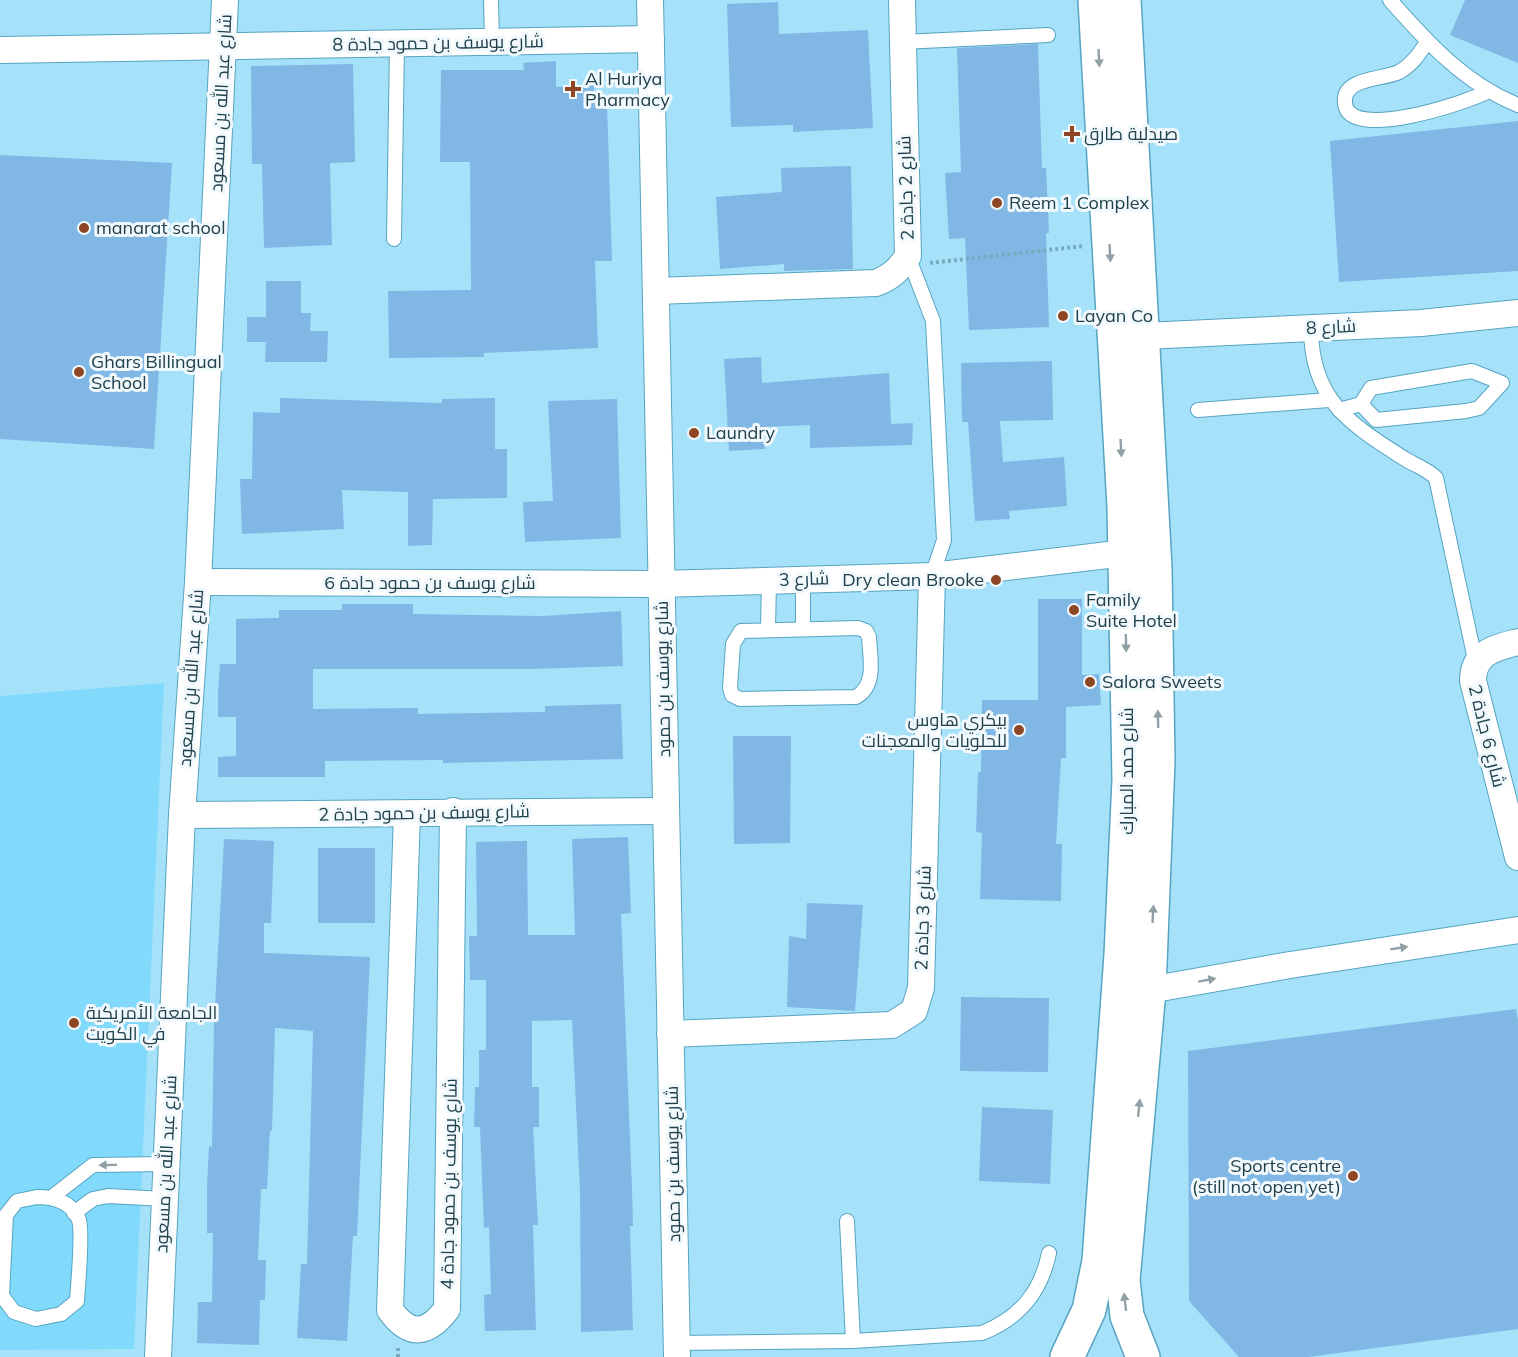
<svg xmlns="http://www.w3.org/2000/svg" width="1518" height="1357" font-family="Mulish,Cairo,sans-serif">
<style>
.built{fill:#81dafb}
.building{fill:#80b7e5}
.lines{fill:none;stroke-linecap:round;stroke-linejoin:round}
.lane-casing{stroke:#56a4c1;stroke-width:16}
.street-casing{stroke:#56a4c1;stroke-width:28}
.secondary-casing{stroke:#56a4c1;stroke-width:36}
.path{stroke:#78abbf;stroke-width:4;stroke-dasharray:3 3;stroke-linecap:butt}
.lane{stroke:#fff;stroke-width:14}
.street{stroke:#fff;stroke-width:26}
.secondary{stroke:#fff;stroke-width:33}
.oneway{fill:#90a0a6}
.poi-dot{fill:#8e4624;stroke:#f2f9fc;stroke-width:2}
.labels{text-anchor:middle;stroke-width:6;stroke-linejoin:round;paint-order:stroke}
.street-label{font-size:18px;fill:#20414d;stroke:#f2f9fc}
.poi-label{font-size:18px;fill:#20414d;stroke:#f2f9fc;text-anchor:start}
</style>
<rect width="100%" height="100%" fill="#a5e2fa"/>
<!-- built -->
<path class="built" d="M164,683L134,1349L0,1350V696Z"/>
<!-- building -->
<g class="building">
<path d="M1465,0H1518V63L1450,35Z"/>
<path d="M778,2L779,34L868,30L873,128L793,132V125L731,127L727,4Z"/>
<path d="M1038,44L1042,168H1046L1049,233H1046L1049,327L969,330L965,238L949,239L945,173L961,172L957,48Z"/>
<path d="M556,61V87L594,85L595,104H607L612,261H595L598,348L484,353V357L389,358L388,291L471,290L470,162H440L441,70H524L523,63Z"/>
<path d="M353,64L355,162L330,163L332,245L264,248L262,164H252L251,66Z"/>
<path d="M1518,121V271L1339,282L1330,141Z"/>
<path d="M0,155L172,163L154,449L0,439Z"/>
<path d="M851,166L853,269L784,271V264L720,269L716,197L782,192L781,168Z"/>
<path d="M266,281H301V313H311L310,331H328L327,362H265L266,342H247V317H266Z"/>
<path d="M761,357L762,383L889,373L891,424L913,423L912,445L810,448V425L763,427L765,449L729,451L724,359Z"/>
<path d="M1052,361L1053,420L1000,421L1003,462L1064,457L1067,506L1009,511L1010,519L975,521L968,422H962L961,363Z"/>
<path d="M280,398L442,403V399L495,398V449H507V498L433,499L432,545L408,546V492L342,490L344,529L242,534L240,479H252L253,412L280,413Z"/>
<path d="M617,399L621,538L525,542L523,502L553,501L548,401Z"/>
<path d="M1038,599H1082V675L1099,674L1101,705L1066,707V758H1061L1056,844H1062L1061,901L980,899L982,833L976,832L978,772H981L982,700H1038Z"/>
<path d="M342,604H413V614L543,616L621,611L623,666L532,669H313V709L418,708V714L545,712V706L621,704L623,759L443,763V760L325,761V777H218V757L236,756V717H218V691L220,664H236V619L279,618V610H342Z"/>
<path d="M733,736H791L790,843L734,844Z"/>
<path d="M628,837L631,913L621,914L632,1189L633,1226H630L633,1330L581,1332L580,1191L572,1020L532,1021V1087H539V1127H533L538,1225H533L536,1330L485,1331L484,1295L491,1294L489,1227L484,1228L480,1127H474L475,1087H479V1050H486V980H470L469,936H477L476,842L527,841L528,935H575L572,839Z"/>
<path d="M224,839L274,841L271,923H264V953L370,957L357,1236H353L347,1341L297,1338L301,1264H307L313,1031L275,1028L272,1131H270L267,1189H261L258,1260H266L265,1300H260L259,1345L197,1343L198,1302H212L213,1233H207V1186L209,1146L212,1147L214,1024Z"/>
<rect x="318" y="848" width="57" height="75"/>
<path d="M807,903L863,905L855,1011L787,1007L789,936L806,939Z"/>
<path d="M961,997L1049,998L1048,1072L960,1071Z"/>
<path d="M1516,1009L1518,1021V1329L1308,1357H1239L1189,1301L1188,1051Z"/>
<path d="M982,1107L1053,1110L1050,1184L979,1181Z"/>
</g>
<g class="lines">
<defs>
<g id="lane">
<path d="M491,0L492,42"/>
<path d="M1390,0C1427,42 1465,84 1518,105"/>
<path d="M902,42L1048,35"/>
<path d="M1427,42C1419,54 1412,65 1399,72C1383,80 1341,77 1345,104C1350,142 1468,102 1489,91"/>
<path d="M394,239L397,44"/>
<path d="M908,256L933,321L944,540L932,576"/>
<path d="M1311,328C1311,400 1350,424 1405,459C1416,466 1426,468 1436,478L1476,664"/>
<path d="M1198,410L1329,400"/>
<path d="M1339,410L1361,404L1371,388L1472,371L1502,383L1479,408L1466,411L1376,420L1361,404"/>
<path d="M803,628V579"/>
<path d="M858,628L866,631L869,637C870,658 877,685 856,697L740,699L732,695L730,688L733,644L741,631Z"/>
<path d="M768,629L769,581"/>
<path d="M37,1197C53,1197 73,1202 79,1220C83,1233 78,1285 77,1301L61,1314L36,1319L14,1312L2,1296L6,1215L17,1201Z"/>
<path d="M52,1197L93,1165L166,1164"/>
<path d="M74,1213L93,1199L108,1196L165,1199"/>
<path d="M847,1221L853,1341"/>
<path d="M677,1343L853,1341L982,1333C1020,1318 1041,1292 1049,1253"/>
</g>
<g id="street">
<path d="M650,0L677,1357"/>
<path d="M0,50L651,39"/>
<path d="M656,291L876,283C891,277 899,270 908,256L902,0"/>
<path d="M1144,336L1421,323L1518,313"/>
<path d="M198,582L661,584L932,576L1125,553"/>
<path d="M1518,642C1495,648 1473,652 1473,681L1518,857"/>
<path d="M407,814L390,1310C410,1338 428,1334 447,1309L453,811"/>
<path d="M182,815L665,811"/>
<path d="M1149,990L1290,965L1518,930"/>
<path d="M670,1034L892,1025L914,1011L921,988L932,576"/>
<path d="M158,1357L182,815L198,582L225,0"/>
</g>
<g id="secondary">
<path d="M1124,0L1155,568L1158,761L1149,990L1123,1280L1127,1316L1143,1357"/>
<path d="M1067,1357L1089,1310L1099,1261L1121,955L1129,780L1124,506L1095,0"/>
</g>
</defs>
<!-- lane casing -->
<use href="#lane" class="lane-casing"/>
<!-- street casing -->
<use href="#street" class="street-casing"/>
<!-- secondary casing -->
<use href="#secondary" class="secondary-casing"/>
<!-- path -->
<g class="path">
<path d="M930,263L1084,246"/>
<path d="M398,1357V1347"/>
</g>
<!-- lane -->
<use href="#lane" class="lane"/>
<!-- street -->
<use href="#street" class="street"/>
<!-- secondary -->
<use href="#secondary" class="secondary"/>
</g>
<!-- one-way arrows -->
<defs><path id="oneway-solid" d="M-6-.8H1V-3.2L6.5 0L1 3.2V.8H-6Z" transform="scale(1.5)"/></defs>
<g class="oneway">
<use href="#oneway-solid" transform="translate(1099 58) rotate(87)"/>
<use href="#oneway-solid" transform="translate(1110 253) rotate(87)"/>
<use href="#oneway-solid" transform="translate(1121 448) rotate(87)"/>
<use href="#oneway-solid" transform="translate(1126 643) rotate(89)"/>
<use href="#oneway-solid" transform="translate(1158 719) rotate(-91)"/>
<use href="#oneway-solid" transform="translate(1153 914) rotate(-87)"/>
<use href="#oneway-solid" transform="translate(1399 948) rotate(-9)"/>
<use href="#oneway-solid" transform="translate(1207 980) rotate(-10)"/>
<use href="#oneway-solid" transform="translate(1139 1108) rotate(-84)"/>
<use href="#oneway-solid" transform="translate(108 1165) rotate(179)"/>
<use href="#oneway-solid" transform="translate(1125 1302) rotate(-97)"/>
</g>
<!-- markers -->
<g class="poi-dot">
<path d="M570 80h6v6h6v6h-6v6h-6v-6h-6v-6h6z"/>
<path d="M1069 125h6v6h6v6h-6v6h-6v-6h-6v-6h6z"/>
<circle cx="997" cy="203" r="6"/>
<circle cx="84" cy="228" r="6"/>
<circle cx="1063" cy="316" r="6"/>
<circle cx="79" cy="372" r="6"/>
<circle cx="694" cy="433" r="6"/>
<circle cx="996" cy="580" r="6"/>
<circle cx="1074" cy="610" r="6"/>
<circle cx="1090" cy="682" r="6"/>
<circle cx="1019" cy="730" r="6"/>
<circle cx="74" cy="1023" r="6"/>
<circle cx="1353" cy="1176" r="6"/>
</g>
<g class="labels">
<!-- street labels -->
<g class="street-label">
<text transform="translate(438 43) rotate(-1)" y="6">شارع يوسف بن حمود جادة 8</text>
<text transform="translate(221 103) rotate(-87)" y="6">شارع عبد الله بن مسعود</text>
<text transform="translate(906 188) rotate(-92)" y="6">شارع 2 جادة 2</text>
<text transform="translate(1331 327) rotate(-3)" y="6">شارع 8</text>
<text transform="translate(804 579) rotate(-2)" y="6">شارع 3</text>
<text x="430" y="589">شارع يوسف بن حمود جادة 6</text>
<text transform="translate(191 678) rotate(-86)" y="6">شارع عبد الله بن مسعود</text>
<text transform="translate(663 679) rotate(-91)" y="6">شارع يوسف بن حمود</text>
<text transform="translate(1487 736) rotate(76)" y="6">شارع 6 جادة 2</text>
<text transform="translate(1127 771) rotate(-90)" y="6">شارع حمد المبارك</text>
<text transform="translate(424 813) rotate(-1)" y="6">شارع يوسف بن حمود جادة 2</text>
<text transform="translate(923 918) rotate(-88)" y="6">شارع 3 جادة 2</text>
<text transform="translate(166 1164) rotate(-87)" y="6">شارع عبد الله بن مسعود</text>
<text transform="translate(673 1164) rotate(-91)" y="6">شارع يوسف بن حمود</text>
<text transform="translate(449 1184) rotate(-89)" y="6">شارع يوسف بن حمود جادة 4</text>
</g>
<!-- poi labels -->
<g class="poi-label">
<text x="585" y="85">Al Huriya<tspan x="585" dy="21">Pharmacy</tspan></text>
<text x="1084" y="140">صيدلية طارق</text>
<text x="1009" y="209">Reem 1 Complex</text>
<text x="96" y="234">manarat school</text>
<text x="1075" y="322">Layan Co</text>
<text x="91" y="368">Ghars Billingual<tspan x="91" dy="21">School</tspan></text>
<text x="706" y="439">Laundry</text>
<text x="984" y="586" text-anchor="end">Dry clean Brooke</text>
<text x="1086" y="606">Family<tspan x="1086" dy="21">Suite Hotel</tspan></text>
<text x="1102" y="688">Salora Sweets</text>
<text x="1007" y="726" text-anchor="end">بيكري هاوس<tspan x="1007" dy="21">للحلويات والمعجنات</tspan></text>
<text x="86" y="1019">الجامعة الأمريكية<tspan x="86" dy="21">في الكويت</tspan></text>
<text x="1341" y="1172" text-anchor="end">Sports centre<tspan x="1341" dy="21">(still not open yet)</tspan></text>
</g>
</g>
</svg>
